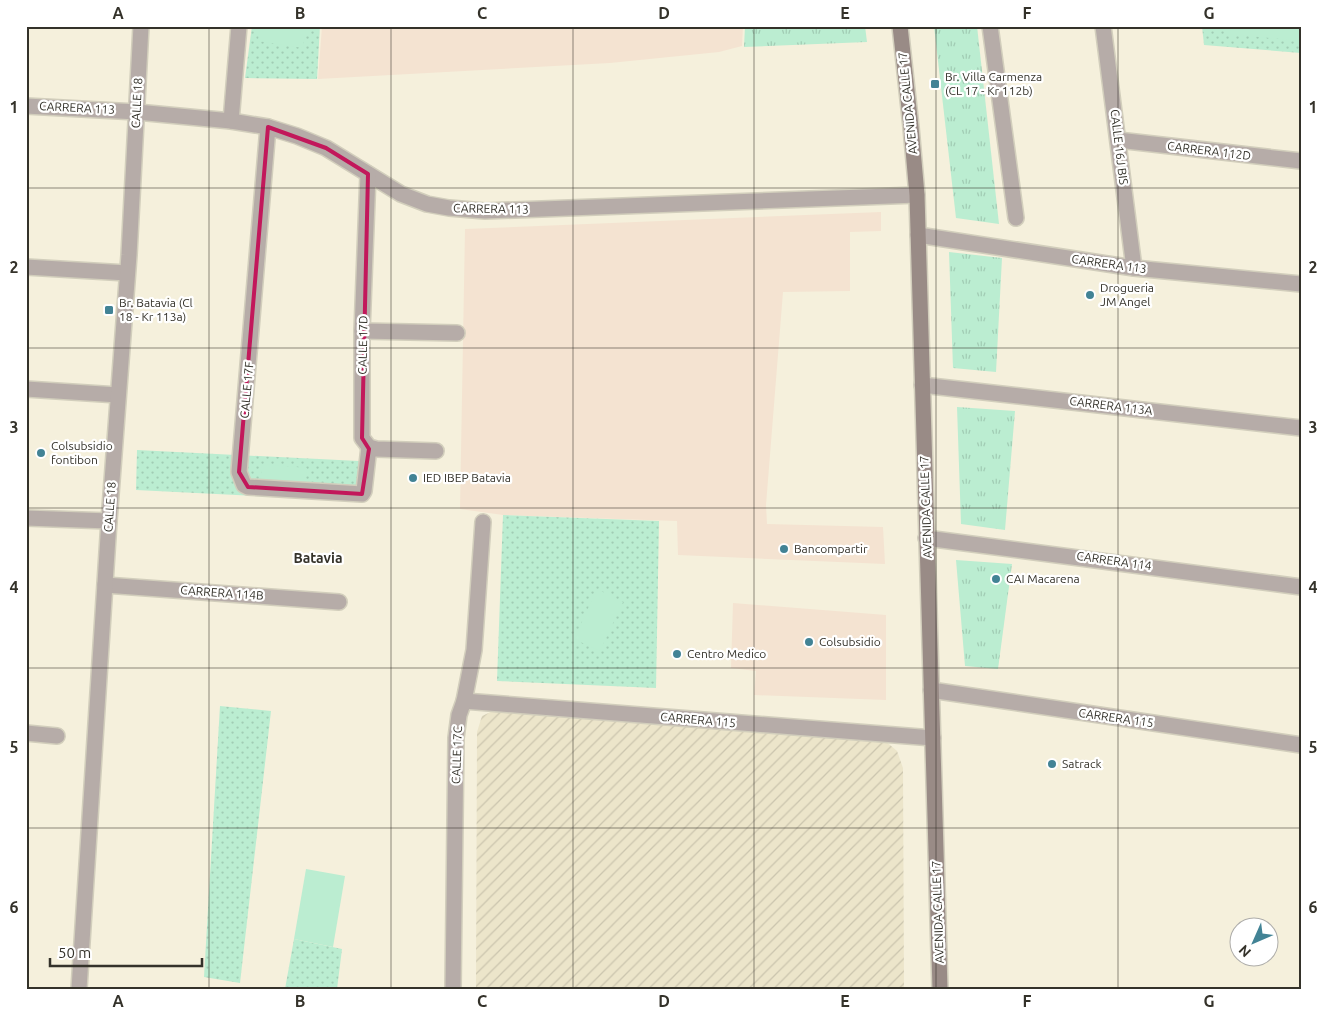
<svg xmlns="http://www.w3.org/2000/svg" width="1327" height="1015" font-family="Ubuntu,sans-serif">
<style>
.commercial{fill:#f4e3d1}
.industrial{fill:url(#industrial-furrows)}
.grass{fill:url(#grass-tufts)}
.park{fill:url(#park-dots)}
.pitch{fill:#bbedd1}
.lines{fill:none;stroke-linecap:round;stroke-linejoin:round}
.minor-casing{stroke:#d2cebc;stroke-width:18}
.tertiary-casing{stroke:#d2cebc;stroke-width:18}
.secondary-casing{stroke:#d2cebc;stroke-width:18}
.minor{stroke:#b6aca8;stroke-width:15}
.tertiary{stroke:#b6aca8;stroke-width:15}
.secondary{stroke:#998b86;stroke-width:15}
.marked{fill:none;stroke:#c2185b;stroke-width:4;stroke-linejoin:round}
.grid{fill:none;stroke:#34322a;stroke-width:1;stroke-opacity:0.55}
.poi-dot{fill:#428395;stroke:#fff;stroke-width:2}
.labels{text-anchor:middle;stroke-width:4.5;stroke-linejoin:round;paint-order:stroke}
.poi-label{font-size:12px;fill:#34322a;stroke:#fff;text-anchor:start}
.street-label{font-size:12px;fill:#34322a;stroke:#fff}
.neighbourhood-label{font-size:14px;font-weight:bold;fill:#34322a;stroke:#fff}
.neatline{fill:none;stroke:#34322a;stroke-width:2}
.grid-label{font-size:16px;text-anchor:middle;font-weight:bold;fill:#34322a}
</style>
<defs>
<pattern id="industrial-furrows" width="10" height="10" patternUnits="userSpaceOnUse" patternTransform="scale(1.25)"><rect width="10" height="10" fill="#ece5ca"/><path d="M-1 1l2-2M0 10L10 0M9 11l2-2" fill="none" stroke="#cbc5ae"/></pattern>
<pattern id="grass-tufts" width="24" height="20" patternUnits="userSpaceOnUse" patternTransform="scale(1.25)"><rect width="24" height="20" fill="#bbedd1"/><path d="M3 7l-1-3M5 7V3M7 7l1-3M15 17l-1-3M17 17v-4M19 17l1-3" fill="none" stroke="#a1ccb4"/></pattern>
<pattern id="park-dots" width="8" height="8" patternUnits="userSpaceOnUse" patternTransform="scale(1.25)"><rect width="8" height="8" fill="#bbedd1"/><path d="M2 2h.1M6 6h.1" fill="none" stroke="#a1ccb4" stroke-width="1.8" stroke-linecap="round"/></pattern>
</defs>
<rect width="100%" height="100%" fill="#f5f0dc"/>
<!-- commercial -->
<g class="commercial">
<path d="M322,26H743L742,46L719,52L610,63L318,79Z"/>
<path d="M881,212V231L850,232V291L783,292L766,505L767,524L883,527L885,564L678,555L677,521L503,515L460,509L465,229Z"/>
<path d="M733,603L886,615V700L754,695L756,671L731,668Z"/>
</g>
<!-- industrial -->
<path class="industrial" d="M495,710L883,739L897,751L903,768L904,989H476L477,732L482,716Z"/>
<!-- grass -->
<g class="grass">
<path d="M745,26H865L867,42L744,47Z"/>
<path d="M934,26H977L999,224L956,218Z"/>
<path d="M949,252L1002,258L996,372L953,368Z"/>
<path d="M957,407L1015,411L1005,530L961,524Z"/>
<path d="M956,560L1012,564L998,669L965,666Z"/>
</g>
<!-- park -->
<g class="park">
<path d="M252,26H320L317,79L245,78Z"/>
<path d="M1202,26H1301V53L1204,45Z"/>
<path d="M137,450L359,461L358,501L136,490Z"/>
<path d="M503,515L659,521L656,688L497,681Z"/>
<path d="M220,706L271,711L240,983L204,977Z"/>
<path d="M294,939L342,949L337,989H285Z"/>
</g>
<!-- pitch -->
<g class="pitch">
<path d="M260,26H306L303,48L258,41Z"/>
<path d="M1231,26H1301V41L1230,34Z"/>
<path d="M262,464L307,468L305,491L260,487Z"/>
<path d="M597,589L623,602L600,651L574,639Z"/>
<path d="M306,869L345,876L333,947L294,939Z"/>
</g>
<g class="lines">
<defs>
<g id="minor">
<path d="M990,26L1016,218"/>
<path d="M1103,26L1134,268"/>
<path d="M26,106L137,112L231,121L268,127L297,136L326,148L401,194L427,204L449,208L485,211L917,195"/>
<path d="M231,121L239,26"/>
<path d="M268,127L239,472L244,485L248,487L362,494L364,491L369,447"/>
<path d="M1118,140L1301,161"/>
<path d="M368,174L362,331V438L369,447L376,449L436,451"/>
<path d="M918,235L1134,268L1301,284"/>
<path d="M26,267L127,273"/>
<path d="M362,331L457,333"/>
<path d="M922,385L1301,428"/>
<path d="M26,389L118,395"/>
<path d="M26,518L109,521"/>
<path d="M926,538L1301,587"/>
<path d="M105,585L339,602"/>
<path d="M931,690L1301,745"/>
<path d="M464,701L933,738"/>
<path d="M26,733L57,736"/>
<path d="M453,989L456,738L459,715L464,701L474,650L483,522"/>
</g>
<path id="tertiary" d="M79,989L109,521L129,255L141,26"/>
<path id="secondary" d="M900,26L911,127L917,195L940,989"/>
</defs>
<!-- minor casing -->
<use href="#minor" class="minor-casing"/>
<!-- tertiary casing -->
<use href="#tertiary" class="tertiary-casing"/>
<!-- secondary casing -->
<use href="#secondary" class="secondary-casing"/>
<!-- minor -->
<use href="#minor" class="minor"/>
<!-- tertiary -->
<use href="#tertiary" class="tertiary"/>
<!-- secondary -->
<use href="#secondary" class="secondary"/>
</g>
<!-- marked area -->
<path class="marked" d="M268,127L326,148L368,174L362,438L369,449L362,494L248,487L239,472Z"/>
<!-- grid -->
<path class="grid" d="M209,26V989M391,26V989M573,26V989M754,26V989M936,26V989M1118,26V989M26,188H1301M26,348H1301M26,508H1301M26,668H1301M26,828H1301"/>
<!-- markers -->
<g class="poi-dot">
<rect x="930" y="79" width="10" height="10" rx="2.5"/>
<circle cx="1090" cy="295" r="5"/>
<rect x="104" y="305" width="10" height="10" rx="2.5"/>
<circle cx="41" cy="453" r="5"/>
<circle cx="413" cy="478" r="5"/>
<circle cx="784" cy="549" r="5"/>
<circle cx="996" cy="579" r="5"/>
<circle cx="809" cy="642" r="5"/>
<circle cx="677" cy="654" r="5"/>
<circle cx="1052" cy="764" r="5"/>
</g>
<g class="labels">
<!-- poi labels -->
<g class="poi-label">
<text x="945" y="81">Br. Villa Carmenza<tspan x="945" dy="14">(CL 17 - Kr 112b)</tspan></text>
<text x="1100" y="292">Drogueria<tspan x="1100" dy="14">JM Angel</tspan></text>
<text x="119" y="307">Br. Batavia (Cl<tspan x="119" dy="14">18 - Kr 113a)</tspan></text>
<text x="51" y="450">Colsubsidio<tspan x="51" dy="14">fontibon</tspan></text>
<text x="423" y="482">IED IBEP Batavia</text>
<text x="794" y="553">Bancompartir</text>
<text x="1006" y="583">CAI Macarena</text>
<text x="819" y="646">Colsubsidio</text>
<text x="687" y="658">Centro Medico</text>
<text x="1062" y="768">Satrack</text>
</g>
<!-- street labels -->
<g class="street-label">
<text transform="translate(137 103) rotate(-87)" y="4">CALLE 18</text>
<text transform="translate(908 103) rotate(-96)" y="4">AVENIDA CALLE 17</text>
<text transform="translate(77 108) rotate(3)" y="4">CARRERA 113</text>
<text transform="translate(1119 147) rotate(83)" y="4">CALLE 16J BIS</text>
<text transform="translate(1209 151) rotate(7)" y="4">CARRERA 112D</text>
<text transform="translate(491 209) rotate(1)" y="4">CARRERA 113</text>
<text transform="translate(1109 264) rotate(8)" y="4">CARRERA 113</text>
<text transform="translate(363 345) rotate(-89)" y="4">CALLE 17D</text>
<text transform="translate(247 390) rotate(-85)" y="4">CALLE 17F</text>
<text transform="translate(1111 406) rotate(7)" y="4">CARRERA 113A</text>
<text transform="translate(110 507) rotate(-86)" y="4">CALLE 18</text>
<text transform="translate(926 507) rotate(-92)" y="4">AVENIDA CALLE 17</text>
<text transform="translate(1114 561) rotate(8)" y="4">CARRERA 114</text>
<text transform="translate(222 593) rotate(4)" y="4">CARRERA 114B</text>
<text transform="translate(1116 718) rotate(8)" y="4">CARRERA 115</text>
<text transform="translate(698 720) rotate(5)" y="4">CARRERA 115</text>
<text transform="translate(457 755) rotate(-88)" y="4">CALLE 17C</text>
<text transform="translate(938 912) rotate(-92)" y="4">AVENIDA CALLE 17</text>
</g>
<!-- neighbourhood labels -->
<g class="neighbourhood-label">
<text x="318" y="563">Batavia</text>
</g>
</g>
<!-- border -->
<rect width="1327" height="1015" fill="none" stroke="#ffffff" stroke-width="55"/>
<!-- north arrow -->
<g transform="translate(1254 942) rotate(225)"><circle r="24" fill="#ffffff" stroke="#aeadaa"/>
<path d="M0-4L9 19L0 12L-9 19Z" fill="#428395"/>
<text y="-8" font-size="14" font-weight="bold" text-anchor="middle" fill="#34322a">N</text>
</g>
<!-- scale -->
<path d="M50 958v8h152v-8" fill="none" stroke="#34322a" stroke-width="2.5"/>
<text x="58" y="958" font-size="15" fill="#34322a" stroke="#ffffff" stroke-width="4" paint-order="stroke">50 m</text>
<rect x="28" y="28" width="1272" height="960" class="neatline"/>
<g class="grid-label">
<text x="118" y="19">A</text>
<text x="300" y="19">B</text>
<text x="482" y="19">C</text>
<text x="664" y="19">D</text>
<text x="845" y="19">E</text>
<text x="1027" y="19">F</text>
<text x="1209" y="19">G</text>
<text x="14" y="113">1</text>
<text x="1313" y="113">1</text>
<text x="14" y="273">2</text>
<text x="1313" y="273">2</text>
<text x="14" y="433">3</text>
<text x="1313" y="433">3</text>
<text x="14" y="593">4</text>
<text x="1313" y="593">4</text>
<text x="14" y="753">5</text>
<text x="1313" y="753">5</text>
<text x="14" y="913">6</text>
<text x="1313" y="913">6</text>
<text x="118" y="1007">A</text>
<text x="300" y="1007">B</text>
<text x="482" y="1007">C</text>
<text x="664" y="1007">D</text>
<text x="845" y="1007">E</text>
<text x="1027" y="1007">F</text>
<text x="1209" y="1007">G</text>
</g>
</svg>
